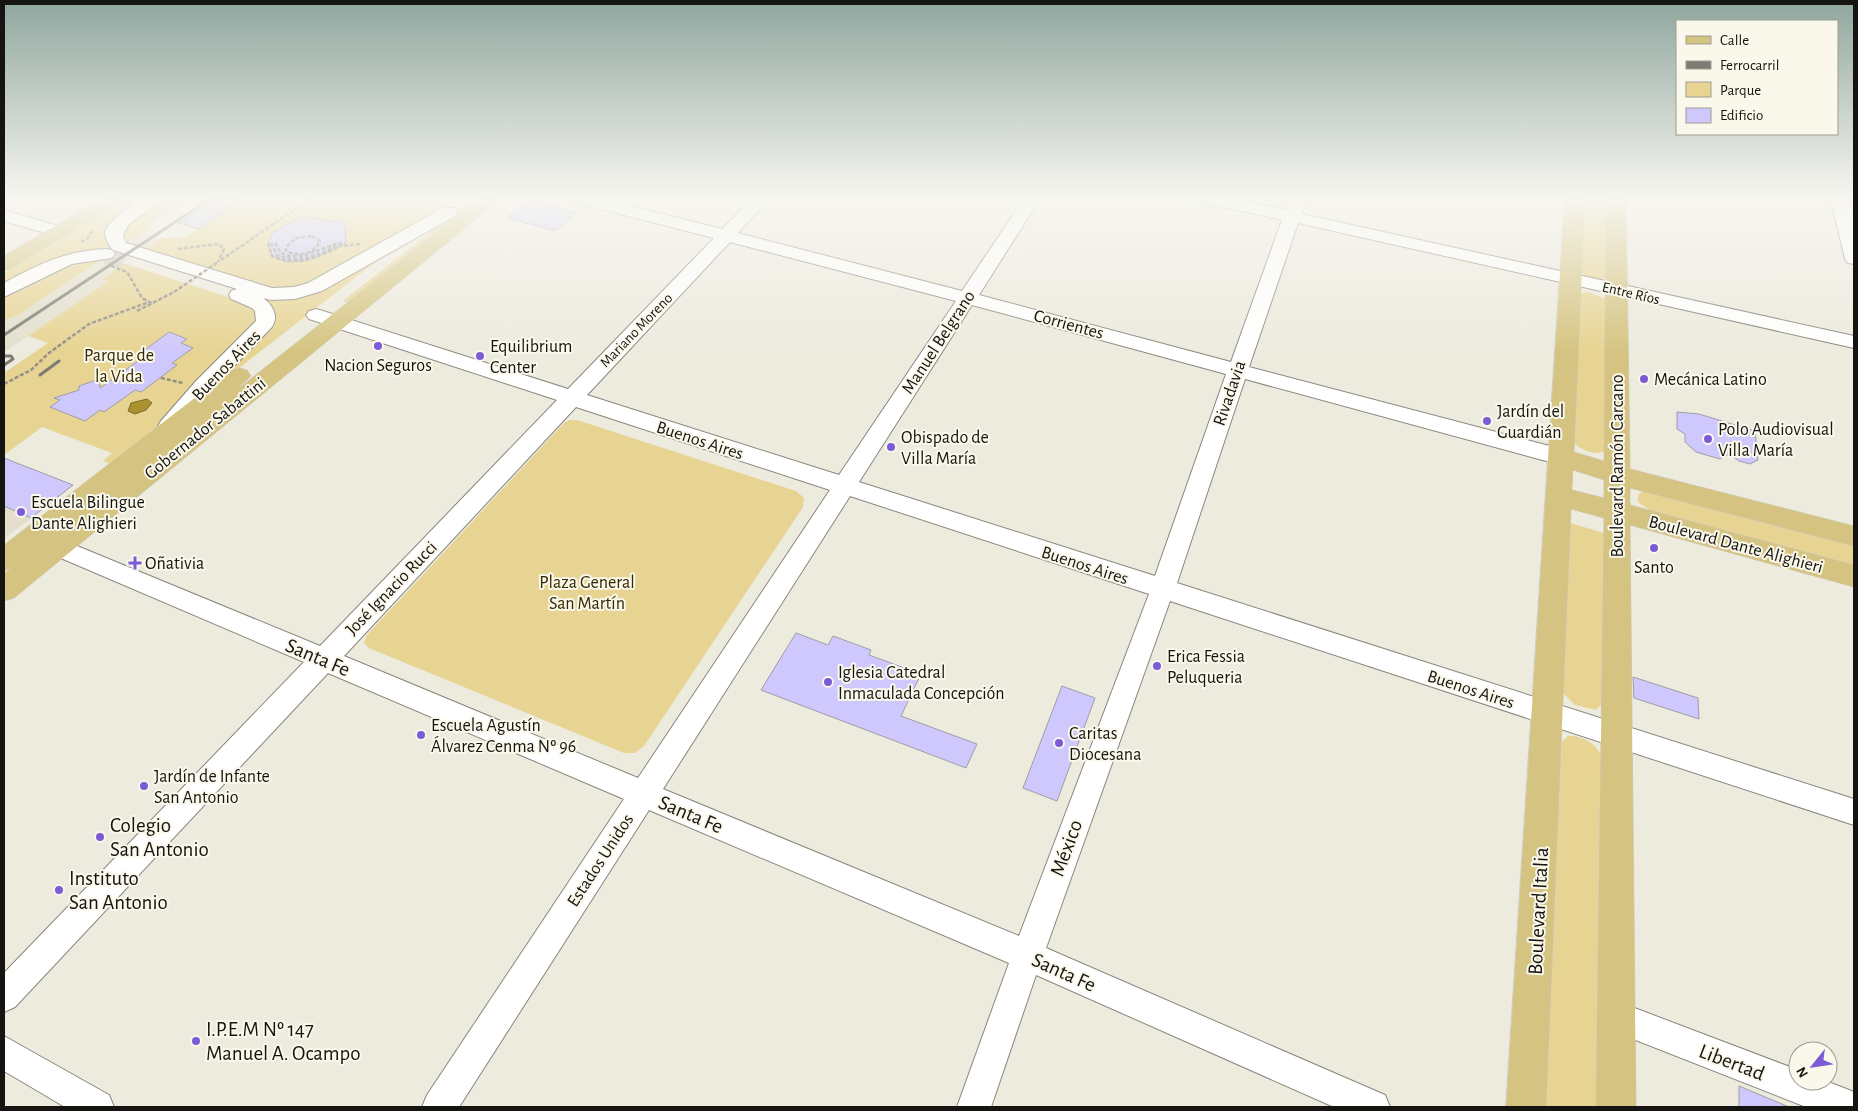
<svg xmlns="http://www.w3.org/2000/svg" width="1858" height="1111" font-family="'Alegreya Sans',sans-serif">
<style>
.built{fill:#e4dfcc}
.green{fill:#e7d493}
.water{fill:#ab922e;stroke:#7e6c25}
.building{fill:#cfc8fc;stroke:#9e9da8}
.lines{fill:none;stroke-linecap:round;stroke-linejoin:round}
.minor-tunnel{stroke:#cdcabf;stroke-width:19;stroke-dasharray:19 9;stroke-linecap:butt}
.minor-casing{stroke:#89867c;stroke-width:2}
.major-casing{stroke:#cccbca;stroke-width:1}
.path{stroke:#918f86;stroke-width:2.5;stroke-dasharray:4 2;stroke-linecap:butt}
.minor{fill:#fff;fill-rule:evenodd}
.major{fill:#d5c481;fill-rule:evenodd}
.rail{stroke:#7d7b73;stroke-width:3}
.path-bridge{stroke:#918f86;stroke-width:2.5;stroke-dasharray:4 2;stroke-linecap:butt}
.poi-dot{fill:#7b5cd6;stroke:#faf7eb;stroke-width:2}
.labels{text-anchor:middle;stroke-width:4;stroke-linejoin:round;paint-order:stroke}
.far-street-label{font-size:15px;fill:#151410;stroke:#faf7eb}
.street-label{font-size:18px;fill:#151410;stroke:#faf7eb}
.poi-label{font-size:18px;fill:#151410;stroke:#faf7eb;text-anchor:start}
.park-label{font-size:18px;fill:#342900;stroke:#faf7eb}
.near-street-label{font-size:21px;fill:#151410;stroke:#faf7eb}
.near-poi-label{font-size:21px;fill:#151410;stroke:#faf7eb;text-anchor:start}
</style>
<rect width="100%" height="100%" fill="#edeade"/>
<!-- built -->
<g class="built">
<path d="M144,232L162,238L112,271L104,279L109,282L4,352V320L18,315Z"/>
<path d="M4,458L73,485L4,539Z"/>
</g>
<!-- green -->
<g class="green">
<path d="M132,197H152L130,212L114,249L38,268L4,288V274Z"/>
<path d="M162,197H191L152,222L147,230L125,244L120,231L132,217Z"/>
<path d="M244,197H460L372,252L322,280L281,291L143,251L162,238H184Z"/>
<path d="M475,197H485L352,303L344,302V300Z"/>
<path d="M1583,197H1608L1607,277C1598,282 1587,278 1580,271Z"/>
<path d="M391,250L199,399L266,330L263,299L266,297L272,298Z"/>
<path d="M104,258L18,315L4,320V294L58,265Z"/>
<path d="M123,263L250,304L255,307L260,321L162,427L114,465L103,461L112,453L42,427L4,455V373L48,343L28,336L108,282L103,279Z"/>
<path d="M1589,292L1606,299L1605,451C1595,456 1581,450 1573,442L1580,293Z"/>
<path d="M569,420H577L796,491L804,498L803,507L644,746L635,753H624L369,648L364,643L367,635L563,424Z"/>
<path d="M1643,491H1654L1854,544V566L1652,512L1638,502V495Z"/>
<path d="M1570,523L1604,533L1602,704L1596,710L1575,705L1562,692Z"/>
<path d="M1568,736C1580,735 1597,743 1601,756L1597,1107H1545L1562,742Z"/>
</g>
<!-- water -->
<path class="water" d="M147,399L152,403L146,410L135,414L128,411L131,403Z"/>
<!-- building -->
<g class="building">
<path d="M219,197H244L198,229L179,223Z"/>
<path d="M529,199L577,212L556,231L507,218Z"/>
<path d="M302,217L345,223L346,243L319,256L304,261L287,262L272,256L268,243L273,232Z"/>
<path d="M169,332L187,339L181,343L193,348L172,363L177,365L141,392L135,390L104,412L100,410L85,421L50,407L60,400L54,398L79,390V386L99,379L100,388L148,354L142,352Z"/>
<path d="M1677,412L1699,414L1755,431L1758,460L1750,464L1739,461L1729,454L1720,459L1696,452L1685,442V434L1677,429Z"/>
<path d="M4,458L73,485L31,518L4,506Z"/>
<path d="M796,633L828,645L833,636L871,650L869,655L921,674L901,716L977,744L966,768L761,690Z"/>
<path d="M1633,677L1698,698L1699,719L1634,698Z"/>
<path d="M1062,686L1095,698L1057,801L1023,788Z"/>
<path d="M1739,1086L1789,1107H1739Z"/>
</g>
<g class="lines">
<!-- minor-tunnel -->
<path class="minor-tunnel" d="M106,254L124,259"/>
<defs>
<g id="minor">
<path d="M146,197H166L129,224L123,235L126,243L272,288L294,287L308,283L443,208H455L458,212L455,216L322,291L295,299L271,300L263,298C273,305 279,316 272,327L210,391L177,431L169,433L161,431L158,426L161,421L196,381L256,321L255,311L252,308L231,299L229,295L231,291L237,289L113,250C110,246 106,240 105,235C104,221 136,203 146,197Z"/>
<path d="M568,197H595L722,229L754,197H771L738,233L962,291L1025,197H1041L979,295L1231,362L1282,220L1197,201L1195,197H1225L1286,210L1291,197H1307L1302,214L1854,336V348L1298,223L1249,367L1561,449L1569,451L1572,457L1569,463L1561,465L1245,379L1177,583L1854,799V825L1170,601L1046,948L1385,1095L1390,1107H1334L1036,975L991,1107H957L1009,963L649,810L459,1107H422L427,1095L624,799L328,673L15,1007L4,1012V973L304,662L56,556L39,560L31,557L27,551L31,545L57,538L65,541L320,646L557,400L309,319L306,315L309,311L316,309L323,311L568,389L714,238L570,201ZM730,242L956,301L839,475L587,395ZM972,305L1226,374L1155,576L859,482ZM576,407L830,490L638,778L344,656ZM850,496L1149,594L1019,936L663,789Z"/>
<path d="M1834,197H1846C1858,215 1854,244 1854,264L1848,263L1845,259L1831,200Z"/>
<path d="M4,210L65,228L68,232L65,236L59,237L4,221Z"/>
<path d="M106,249L112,250L115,254L112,258L72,264L4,297V283C36,265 68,250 106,249Z"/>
<path d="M1616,1001L1798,1070V1081H1826L1854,1092V1107H1806L1605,1028L1600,1017L1605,1006Z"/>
<path d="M4,1036L109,1095L114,1107H65L4,1071Z"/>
</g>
<g id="major">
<path d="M104,197H127L124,201L11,269L4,271V256Z"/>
<path d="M481,197H503L14,598L4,601V574L11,568L4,571V545L231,370L239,368L247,370L251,376L234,392Z"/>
<path d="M1565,197H1585L1574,452L1604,461L1606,197H1626L1630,469L1854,526V546L1630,488V505L1854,565V587L1630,525L1636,1107H1596L1604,518L1571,509L1546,1107H1506ZM1573,470L1604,480V498L1572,490Z"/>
</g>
</defs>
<!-- minor casing -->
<use href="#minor" class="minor-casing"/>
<!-- major casing -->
<use href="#major" class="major-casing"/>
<!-- path -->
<g class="path">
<path d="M312,236L320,241C314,254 299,257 286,251V247L296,238Z"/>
<path d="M81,242L88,238L92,231"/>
<path d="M268,243L272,256C298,268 322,256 346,243"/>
<path d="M271,243L277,255C300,265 322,254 342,242"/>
<path d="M275,243L281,253L288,256H303L338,243"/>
<path d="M344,246L360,244"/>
<path d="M178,249L218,244L224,249L218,262"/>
<path d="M221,260L313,197"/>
<path d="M111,266L127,272L142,298L153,304"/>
<path d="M137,311L174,292"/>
<path d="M161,378L183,383"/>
<path d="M4,384L31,370L49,353L89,324L149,302"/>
</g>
<!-- minor -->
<use href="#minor" class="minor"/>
<!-- major -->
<use href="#major" class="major"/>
<!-- rail -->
<g class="rail">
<path d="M4,335L213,197"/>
<path d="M4,356H11L13,359L4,365"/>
<path d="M40,375L59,361"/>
</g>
<!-- path-bridge -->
<path class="path-bridge" d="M174,292L218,262"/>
</g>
<!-- sky -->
<linearGradient id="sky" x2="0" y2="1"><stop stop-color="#8fa69e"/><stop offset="0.56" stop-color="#f7f6f0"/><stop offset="1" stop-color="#f7f6f0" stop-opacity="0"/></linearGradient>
<rect width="1858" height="352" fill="url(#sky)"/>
<!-- markers -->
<g class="poi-dot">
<circle cx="378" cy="346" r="5"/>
<circle cx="480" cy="356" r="5"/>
<circle cx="1644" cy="379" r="5"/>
<circle cx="1487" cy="421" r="5"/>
<circle cx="1708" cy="439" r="5"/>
<circle cx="891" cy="447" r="5"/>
<circle cx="21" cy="512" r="5"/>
<circle cx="1654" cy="548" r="5"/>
<path d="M132.5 555.5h5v5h5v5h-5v5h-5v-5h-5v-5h5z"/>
<circle cx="1157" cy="666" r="5"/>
<circle cx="828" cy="682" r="5"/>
<circle cx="421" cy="735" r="5"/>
<circle cx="1059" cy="743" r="5"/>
<circle cx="144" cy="786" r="5"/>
<circle cx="100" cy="837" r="5"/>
<circle cx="59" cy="890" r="5"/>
<circle cx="196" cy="1041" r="5"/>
</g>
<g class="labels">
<!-- far-street labels -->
<g class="far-street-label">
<text transform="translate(1631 293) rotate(13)" y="5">Entre Ríos</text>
<text transform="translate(636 330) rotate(-46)" y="5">Mariano Moreno</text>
</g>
<!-- street labels -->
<g class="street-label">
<text transform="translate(1069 324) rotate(15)" y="6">Corrientes</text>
<text transform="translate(938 342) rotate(-57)" y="6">Manuel Belgrano</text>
<text transform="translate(226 365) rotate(-46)" y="6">Buenos Aires</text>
<text transform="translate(1229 393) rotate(-71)" y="6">Rivadavia</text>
<text transform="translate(205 428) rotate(-39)" y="6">Gobernador Sabattini</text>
<text transform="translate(700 440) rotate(18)" y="6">Buenos Aires</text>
<text transform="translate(1617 466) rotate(-90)" y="6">Boulevard Ramón Carcano</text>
<text transform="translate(1736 544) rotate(15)" y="6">Boulevard Dante Alighieri</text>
<text transform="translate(1085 565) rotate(18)" y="6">Buenos Aires</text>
<text transform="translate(391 588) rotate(-46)" y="6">José Ignacio Rucci</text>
<text transform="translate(1471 689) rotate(18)" y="6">Buenos Aires</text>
<text transform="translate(600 860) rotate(-57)" y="6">Estados Unidos</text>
</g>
<!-- poi labels -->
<g class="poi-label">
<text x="490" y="352">Equilibrium<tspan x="490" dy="21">Center</tspan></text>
<text x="378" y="371" text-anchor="middle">Nacion Seguros</text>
<text x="1654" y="385">Mecánica Latino</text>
<text x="1497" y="417">Jardín del<tspan x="1497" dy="21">Guardián</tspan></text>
<text x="1718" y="435">Polo Audiovisual<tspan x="1718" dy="21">Villa María</tspan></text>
<text x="901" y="443">Obispado de<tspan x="901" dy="21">Villa María</tspan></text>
<text x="31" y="508">Escuela Bilingue<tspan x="31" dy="21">Dante Alighieri</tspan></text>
<text x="145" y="569">Oñativia</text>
<text x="1654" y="573" text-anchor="middle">Santo</text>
<text x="1167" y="662">Erica Fessia<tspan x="1167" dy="21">Peluqueria</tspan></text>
<text x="838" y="678">Iglesia Catedral<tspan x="838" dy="21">Inmaculada Concepción</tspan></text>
<text x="431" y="731">Escuela Agustín<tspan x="431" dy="21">Álvarez Cenma Nº 96</tspan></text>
<text x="1069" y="739">Caritas<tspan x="1069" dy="21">Diocesana</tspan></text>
<text x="154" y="782">Jardín de Infante<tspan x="154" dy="21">San Antonio</tspan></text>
</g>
<!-- park labels -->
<g class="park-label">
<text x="119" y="361">Parque de<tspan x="119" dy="21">la Vida</tspan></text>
<text x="587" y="588">Plaza General<tspan x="587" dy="21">San Martín</tspan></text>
</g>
<!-- near-street labels -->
<g class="near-street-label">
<text transform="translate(318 657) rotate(23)" y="7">Santa Fe</text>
<text transform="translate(691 814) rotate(23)" y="7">Santa Fe</text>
<text transform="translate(1066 848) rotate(-70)" y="7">México</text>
<text transform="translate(1538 911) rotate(-87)" y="7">Boulevard Italia</text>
<text transform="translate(1064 972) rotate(24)" y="7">Santa Fe</text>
<text transform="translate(1732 1062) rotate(21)" y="7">Libertad</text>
</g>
<!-- near-poi labels -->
<g class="near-poi-label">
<text x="110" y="832">Colegio<tspan x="110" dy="24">San Antonio</tspan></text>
<text x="69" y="885">Instituto<tspan x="69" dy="24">San Antonio</tspan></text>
<text x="206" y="1036">I.P.E.M Nº 147<tspan x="206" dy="24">Manuel A. Ocampo</tspan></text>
</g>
</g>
<!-- border -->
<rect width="1858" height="1111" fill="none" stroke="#151410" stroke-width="10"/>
<!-- legend -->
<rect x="1676" y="20" width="162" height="115" fill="#faf7eb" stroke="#9e9c93"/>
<rect x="1686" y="36" width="25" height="8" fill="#d5c481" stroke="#9e9c93"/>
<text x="1720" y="45" font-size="15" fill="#151410">Calle</text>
<rect x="1686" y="61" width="25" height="8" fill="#7d7b73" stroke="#9e9c93"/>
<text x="1720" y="70" font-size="15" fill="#151410">Ferrocarril</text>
<rect x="1686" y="82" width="25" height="15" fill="#e7d493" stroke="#9e9c93"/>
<text x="1720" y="95" font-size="15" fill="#151410">Parque</text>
<rect x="1686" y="108" width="25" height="15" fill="#cfc8fc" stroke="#9e9c93"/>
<text x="1720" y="120" font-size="15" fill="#151410">Edificio</text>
<!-- north arrow -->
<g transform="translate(1813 1066) rotate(240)"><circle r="24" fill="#faf7eb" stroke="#9e9c93"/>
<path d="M0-4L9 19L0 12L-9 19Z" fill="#7b5cd6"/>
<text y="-8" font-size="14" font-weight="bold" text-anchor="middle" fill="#151410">N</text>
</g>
</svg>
